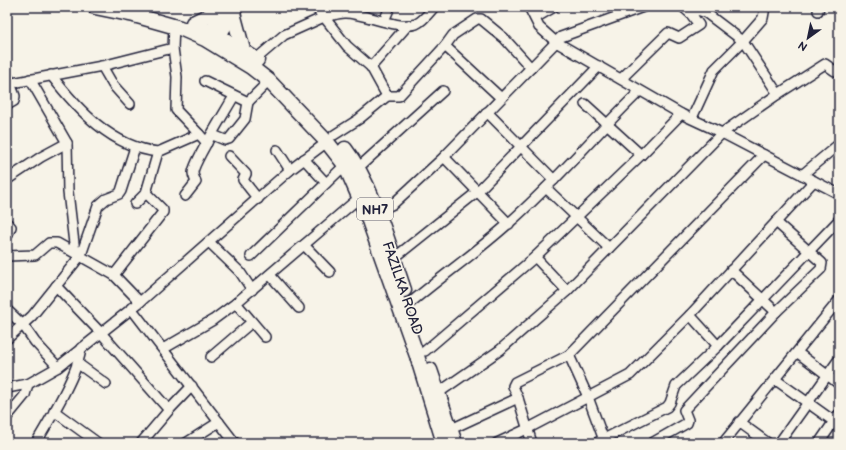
<svg xmlns="http://www.w3.org/2000/svg" width="846" height="450" font-family="'Balsamiq Sans',sans-serif">
<style>
.lines{fill:none;stroke-linecap:round;stroke-linejoin:round}
.minor-casing{stroke:#22223b;stroke-width:12}
.major-casing{stroke:#22223b;stroke-width:15}
.highway-casing{stroke:#22223b;stroke-width:17}
.minor{stroke:#f7f3e8;stroke-width:9}
.major{stroke:#f7f3e8;stroke-width:12}
.highway{stroke:#f7f3e8;stroke-width:14}
.labels{text-anchor:middle;stroke-width:3.5;stroke-linejoin:round;paint-order:stroke}
.shield{fill:#f7f3e8;stroke:#62616f;stroke-width:1}
.shield-label{font-size:13px;font-weight:bold;fill:#22223b}
.street-label{font-size:14px;fill:#22223b;stroke:#f7f3e8}
</style>
<rect width="100%" height="100%" fill="#f7f3e8"/>
<filter id="ink" filterUnits="userSpaceOnUse"><feTurbulence type="fractalNoise" baseFrequency=".025" numOctaves="2"/><feDisplacementMap in="SourceGraphic" scale="8" xChannelSelector="R" yChannelSelector="G"/><feConvolveMatrix kernelMatrix="1 2 1 2 8 2 1 2 1" color-interpolation-filters="sRGB"/></filter>
<g filter="url(#ink)">
<g class="lines">
<defs>
<g id="minor">
<path d="M315,7L324,17C331,16 338,13 345,13C365,13 397,30 416,24C423,21 429,13 434,7"/>
<path d="M529,7L539,27L556,42L681,114L722,133L839,194"/>
<path d="M683,7L691,14L698,10L706,13L743,41L778,94"/>
<path d="M818,11L819,7"/>
<path d="M535,18L554,7"/>
<path d="M384,21L390,7"/>
<path d="M445,46L453,35L477,19H481L504,38L531,68"/>
<path d="M173,48L177,77L176,110L199,134"/>
<path d="M256,59L284,35L324,17L347,46L371,67"/>
<path d="M102,66L113,85L130,104"/>
<path d="M7,75L15,96L14,101L7,105"/>
<path d="M51,75C78,110 112,147 158,152"/>
<path d="M30,79L67,143L68,192L75,252"/>
<path d="M621,79L668,33L679,38L699,25L691,14"/>
<path d="M205,81L248,102L269,81"/>
<path d="M7,84L102,66L173,48L174,26"/>
<path d="M387,96H399L445,46L501,98"/>
<path d="M585,104L641,155"/>
<path d="M487,112L554,180"/>
<path d="M692,118L714,70L743,41L763,18L765,7"/>
<path d="M213,135L225,140L229,139L245,119L248,102"/>
<path d="M334,135L359,119L387,96L371,67L408,25"/>
<path d="M277,150L290,170"/>
<path d="M229,156L246,174L243,180L258,199"/>
<path d="M444,157L509,224"/>
<path d="M304,159L326,183"/>
<path d="M358,168L443,91"/>
<path d="M802,175L839,144"/>
<path d="M8,179L41,157L67,143"/>
<path d="M546,188L609,248"/>
<path d="M185,196L196,182C195,179 193,176 193,173C193,163 227,109 234,96"/>
<path d="M135,204L146,193L158,152L199,134L207,143"/>
<path d="M376,212L393,204L444,157L561,37L643,7"/>
<path d="M7,223L11,227L7,236"/>
<path d="M209,242L240,272L252,290"/>
<path d="M304,245L330,272"/>
<path d="M7,256L35,255L49,243H57L114,275L140,302"/>
<path d="M251,256L345,165"/>
<path d="M535,257L567,291"/>
<path d="M393,259L477,192L599,66"/>
<path d="M731,270L776,312"/>
<path d="M114,275L163,212V210L146,193"/>
<path d="M270,275L299,308"/>
<path d="M56,286L101,333L169,410L141,443"/>
<path d="M236,303L265,337"/>
<path d="M409,304C442,276 477,252 509,223C556,182 595,134 640,91"/>
<path d="M131,308L235,443"/>
<path d="M7,310L23,325L35,342L58,367"/>
<path d="M690,315L718,346"/>
<path d="M7,339L32,316L81,255L98,206L106,199L119,194L121,191L135,147"/>
<path d="M163,349L213,320L236,303L360,197"/>
<path d="M425,351L535,257L641,155L681,114"/>
<path d="M798,353L839,384"/>
<path d="M569,355L588,397L605,443"/>
<path d="M211,357L252,322"/>
<path d="M77,363L106,384"/>
<path d="M776,380L839,425"/>
<path d="M7,388L28,384L58,367L140,302L290,170L327,142"/>
<path d="M438,393L500,350L567,291L722,133L778,94L825,64L835,71L839,70"/>
<path d="M518,398L532,443"/>
<path d="M169,410L192,386"/>
<path d="M54,411L98,443"/>
<path d="M7,417L25,395L28,384"/>
<path d="M739,422L768,443"/>
<path d="M447,431L518,398L513,386L515,382L569,355L764,155"/>
<path d="M36,443C49,421 79,372 81,348"/>
<path d="M186,443L219,422"/>
<path d="M497,443L527,429L630,375L690,315L814,181"/>
<path d="M596,443L667,407L670,403L676,386L718,346L839,220"/>
<path d="M652,443L687,423L688,420L684,410L776,312L821,269L822,263L776,222"/>
<path d="M723,443L839,300"/>
<path d="M779,443L839,359"/>
<path d="M819,443L839,414"/>
</g>
<g id="major">
<path d="M205,39L227,7"/>
<path d="M215,44L237,7"/>
</g>
<g id="highway">
<path d="M95,7L134,15L180,28L205,39L251,67L269,81L327,142L345,165L367,215L417,356L444,443"/>
<path d="M233,13L243,50"/>
<path d="M193,23L226,7"/>
<path d="M194,24L219,36L257,60"/>
<path d="M345,149C374,187 388,244 404,290"/>
<path d="M430,370L455,443"/>
</g>
</defs>
<!-- minor casing -->
<use href="#minor" class="minor-casing"/>
<!-- major casing -->
<use href="#major" class="major-casing"/>
<!-- highway casing -->
<use href="#highway" class="highway-casing"/>
<!-- minor -->
<use href="#minor" class="minor"/>
<!-- major -->
<use href="#major" class="major"/>
<!-- highway -->
<use href="#highway" class="highway"/>
</g>
</g>
<g class="labels">
<!-- shield labels -->
<rect class="shield" x="357" y="198" width="36" height="22" rx="3"/>
<g class="shield-label">
<text x="375" y="214">NH7</text>
</g>
<!-- street labels -->
<g class="street-label">
<text transform="translate(403 288) rotate(71)" y="5">FAZILKA ROAD</text>
</g>
</g>
<!-- margin -->
<rect width="846" height="450" fill="none" stroke="#f7f3e8" stroke-width="24"/>
<rect x="12" y="12" width="822" height="426" fill="none" stroke="#22223b" stroke-width="1.5" filter="url(#ink)"/>
<!-- north arrow -->
<g transform="translate(808 38) rotate(213)" stroke="#f7f3e8" stroke-width="3" paint-order="stroke">
<path d="M0-3L7 15L0 10L-7 15Z" fill="#22223b"/>
<text y="-6" font-size="11" font-weight="bold" text-anchor="middle" fill="#22223b">N</text>
</g>
</svg>
